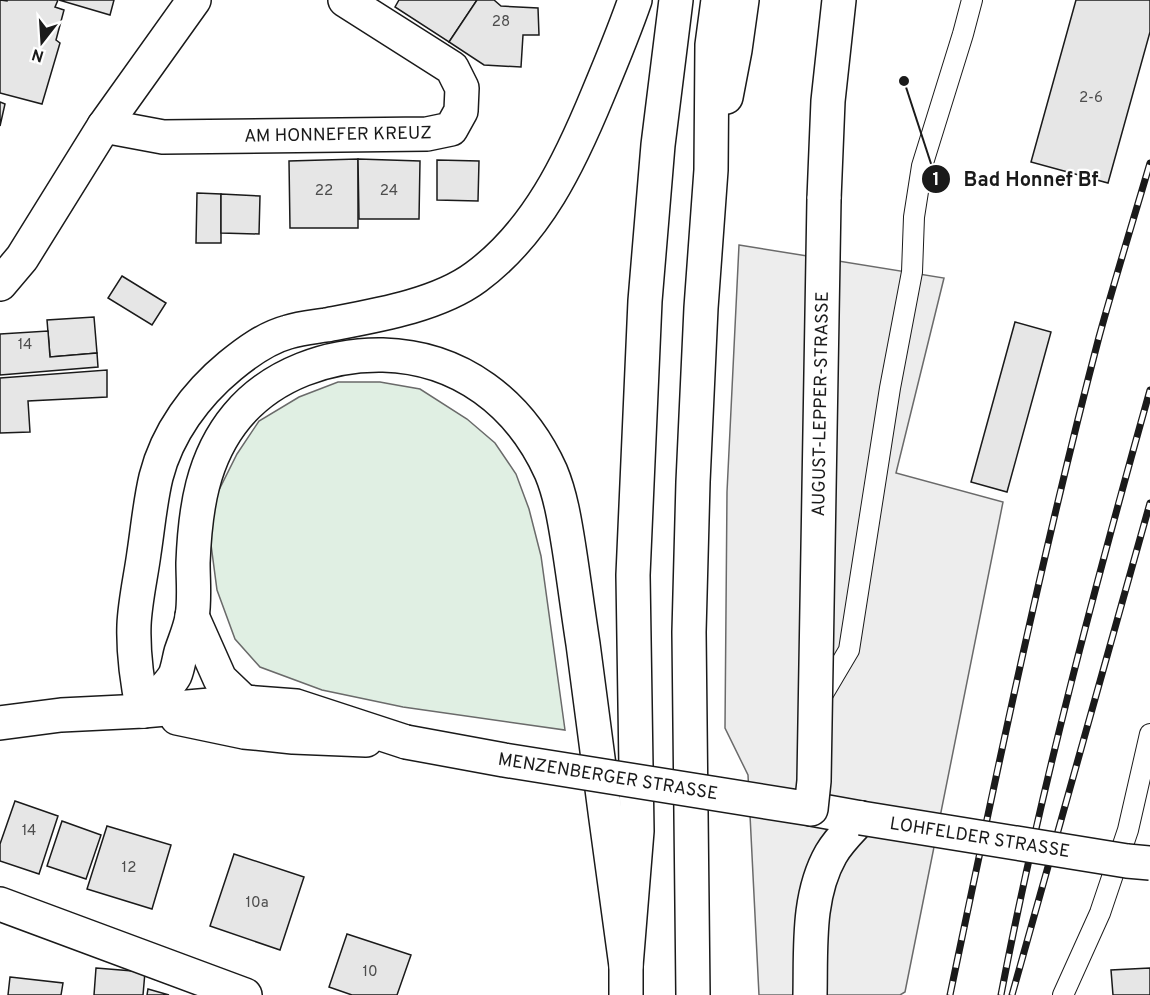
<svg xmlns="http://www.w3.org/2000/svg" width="1150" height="995" font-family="Overpass,sans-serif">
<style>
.green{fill:#e0efe3;stroke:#6a6a6a;stroke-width:1.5}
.parking{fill:#ededed;stroke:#6a6a6a;stroke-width:1.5}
.building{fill:#e6e6e6;stroke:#1a1a1a;stroke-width:1.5}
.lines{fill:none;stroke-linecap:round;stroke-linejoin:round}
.service-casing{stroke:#1a1a1a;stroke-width:22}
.minor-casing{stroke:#1a1a1a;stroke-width:36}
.tertiary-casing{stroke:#1a1a1a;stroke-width:36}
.secondary-casing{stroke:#1a1a1a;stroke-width:36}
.trunk-casing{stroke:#1a1a1a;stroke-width:36}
.service{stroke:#fff;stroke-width:20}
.minor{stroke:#fff;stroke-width:33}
.tertiary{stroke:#fff;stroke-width:33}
.secondary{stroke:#fff;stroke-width:33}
.trunk{stroke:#fff;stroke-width:33}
.rail-casing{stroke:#1a1a1a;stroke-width:7}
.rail{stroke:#fff;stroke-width:4.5;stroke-dasharray:14;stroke-linecap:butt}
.tertiary-bridge-casing{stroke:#1a1a1a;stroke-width:36;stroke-linecap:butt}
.secondary-bridge-casing{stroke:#1a1a1a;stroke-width:36;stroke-linecap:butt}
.tertiary-bridge{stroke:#fff;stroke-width:33}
.secondary-bridge{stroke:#fff;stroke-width:33}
.labels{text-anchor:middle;stroke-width:4.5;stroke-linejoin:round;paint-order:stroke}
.number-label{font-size:15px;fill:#4d4d4d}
.street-label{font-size:18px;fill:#1a1a1a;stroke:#fff}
.leader{fill:none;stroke:#1a1a1a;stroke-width:2}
.callout-dot{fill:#1a1a1a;stroke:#fff;stroke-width:2}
.mark-label{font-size:18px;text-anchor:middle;font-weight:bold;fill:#fff}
.callout-label{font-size:20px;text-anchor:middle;font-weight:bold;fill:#1a1a1a;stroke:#fff;stroke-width:4.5;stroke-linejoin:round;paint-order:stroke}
</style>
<rect width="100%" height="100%" fill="#fff"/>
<!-- green -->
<path class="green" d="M338,382H380L420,389L467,419L495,443L516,474L529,509L541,556L565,730L403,707L322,690L260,667L235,639L217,590L210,537L216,496L237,454L259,421L299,397Z"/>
<!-- parking -->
<path class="parking" d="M739,245L944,278L896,473L1003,502L905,992L900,995H759L748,775L725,728L727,492Z"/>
<!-- building -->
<g class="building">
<path d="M0,0L7,1V0H58L55,7L64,10L56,40L60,43L42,104L0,93Z"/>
<path d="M59,0H114L110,15Z"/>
<path d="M399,0H477L449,42L395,7Z"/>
<path d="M477,0H494L501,6L538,8L539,35H523L521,67L484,65L449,42Z"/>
<path d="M1076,0H1150V32L1108,183L1031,162Z"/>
<path d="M0,102L5,104L0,126Z"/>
<path d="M358,159V228H290L289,161Z"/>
<path d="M358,159L420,161L419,219H359Z"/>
<path d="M437,160L479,161L478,201L437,200Z"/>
<path d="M197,193L221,194V243H196Z"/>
<path d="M221,194L260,196L259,234L221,233Z"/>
<path d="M122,276L166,303L152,325L108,298Z"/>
<path d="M94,317L97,353L50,357L47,320Z"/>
<path d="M1015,322L1051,332L1007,492L971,482Z"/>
<path d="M48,331L50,357L97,353L98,367L0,375V334Z"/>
<path d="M107,370V397L28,401L30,432L0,433V378Z"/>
<path d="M15,801L58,816L39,874L0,861V844Z"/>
<path d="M62,821L101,835L86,879L47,866Z"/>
<path d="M107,826L171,845L152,909L87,889Z"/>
<path d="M234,854L304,877L280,950L210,926Z"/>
<path d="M347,934L411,955L397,995H352L329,987Z"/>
<path d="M96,968L145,972L143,995H94Z"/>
<path d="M1150,968V995H1113L1111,970Z"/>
<path d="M10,977L63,983L61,995H8Z"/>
<path d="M148,989L169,995H147Z"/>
</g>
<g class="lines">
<defs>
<g id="service">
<path d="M820,699L849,650L890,388L912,272L914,217L922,166L963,34L972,0"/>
<path d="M1063,995L1100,913L1128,830L1150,734"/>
</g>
<g id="minor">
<path d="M104,126L163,137L427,134L451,129L461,111L462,88L452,68L345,0"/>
<path d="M0,284L22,258L104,126L194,0"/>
<path d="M0,904L245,995"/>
</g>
<path id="tertiary" d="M811,809L861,818"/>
<g id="secondary">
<path d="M824,199L828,101L839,0"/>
<path d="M177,718L244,732L293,737L366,740"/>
<path d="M0,723L61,715L143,711L244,702L296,706L406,742"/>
</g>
<g id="trunk">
<path d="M726,97L735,50L742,0"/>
<path d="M192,616L220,679L244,702"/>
<path d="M143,711C151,702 170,685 175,675C178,668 179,659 181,652C185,640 190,629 192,617C195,600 193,580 193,563C195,510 202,458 237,416C272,374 329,354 383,355C460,357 520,403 551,472C561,496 565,523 569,548C574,580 578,612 583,644C597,751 611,859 626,966"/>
<path d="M143,711C137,682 133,654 134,625C135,601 141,576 144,553C148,527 150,502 156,477C167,433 196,394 230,366C247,352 266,338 288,332C300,328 313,327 326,325C373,316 437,306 476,277C537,232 570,162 598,94C611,63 624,32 635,0"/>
<path d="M626,995V966L637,831L633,575L645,301L658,145L676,0"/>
<path d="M693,995L689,632L693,482L701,308L711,170L712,45L718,0"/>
<path d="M810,995C811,948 807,896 831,854C839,840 851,829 861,818"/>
</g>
</defs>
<!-- service casing -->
<use href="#service" class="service-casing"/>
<!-- minor casing -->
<use href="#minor" class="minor-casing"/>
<!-- tertiary casing -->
<use href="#tertiary" class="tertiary-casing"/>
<!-- secondary casing -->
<use href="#secondary" class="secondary-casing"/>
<!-- trunk casing -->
<use href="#trunk" class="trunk-casing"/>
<!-- service -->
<use href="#service" class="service"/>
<!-- minor -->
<use href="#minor" class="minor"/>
<!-- tertiary -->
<use href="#tertiary" class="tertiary"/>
<!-- secondary -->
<use href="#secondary" class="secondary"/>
<!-- trunk -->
<use href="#trunk" class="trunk"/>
<defs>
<g id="rail">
<path d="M950,995C996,775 1042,555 1099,337C1115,279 1133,221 1150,163"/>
<path d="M1001,995C1040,791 1094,590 1150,390"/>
<path d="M1012,995L1150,503"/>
</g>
</defs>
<!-- rail casing -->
<use href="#rail" class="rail-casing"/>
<!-- rail -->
<use href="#rail" class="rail"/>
<defs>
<path id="tertiary-bridge" d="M861,818L1127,861L1150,863"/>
<path id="secondary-bridge" d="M406,742L504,760L811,809L814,781L824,199"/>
</defs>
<!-- tertiary-bridge casing -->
<use href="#tertiary-bridge" class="tertiary-bridge-casing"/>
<!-- secondary-bridge casing -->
<use href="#secondary-bridge" class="secondary-bridge-casing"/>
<!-- tertiary-bridge -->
<use href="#tertiary-bridge" class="tertiary-bridge"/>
<!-- secondary-bridge -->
<use href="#secondary-bridge" class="secondary-bridge"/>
</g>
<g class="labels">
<!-- number labels -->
<g class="number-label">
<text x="501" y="26">28</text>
<text x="1091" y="102">2-6</text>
<text x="324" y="195">22</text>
<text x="389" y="195">24</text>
<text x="25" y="349">14</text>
<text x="29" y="835">14</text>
<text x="129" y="872">12</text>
<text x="257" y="907">10a</text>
<text x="370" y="976">10</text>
</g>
<!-- street labels -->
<g class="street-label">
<text transform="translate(338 134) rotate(-1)" y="6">AM HONNEFER KREUZ</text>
<text transform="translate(820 404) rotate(-89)" y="6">AUGUST-LEPPER-STRASSE</text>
<text transform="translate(608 776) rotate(9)" y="6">MENZENBERGER STRASSE</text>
<text transform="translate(980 837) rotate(9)" y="6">LOHFELDER STRASSE</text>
</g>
</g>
<!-- callouts -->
<path class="leader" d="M904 81L936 179"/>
<g class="callout-dot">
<circle cx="904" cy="81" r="6"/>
<circle cx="936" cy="179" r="15"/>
</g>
<g class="mark-label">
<text x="936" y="185">1</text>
</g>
<g class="callout-label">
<text x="1031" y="186">Bad Honnef Bf</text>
</g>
<!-- north arrow -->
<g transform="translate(42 42) rotate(197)" stroke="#ffffff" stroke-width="4.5" paint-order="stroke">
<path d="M0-4.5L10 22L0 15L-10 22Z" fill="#1a1a1a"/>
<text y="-9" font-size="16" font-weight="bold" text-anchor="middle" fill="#1a1a1a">N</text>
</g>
</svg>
